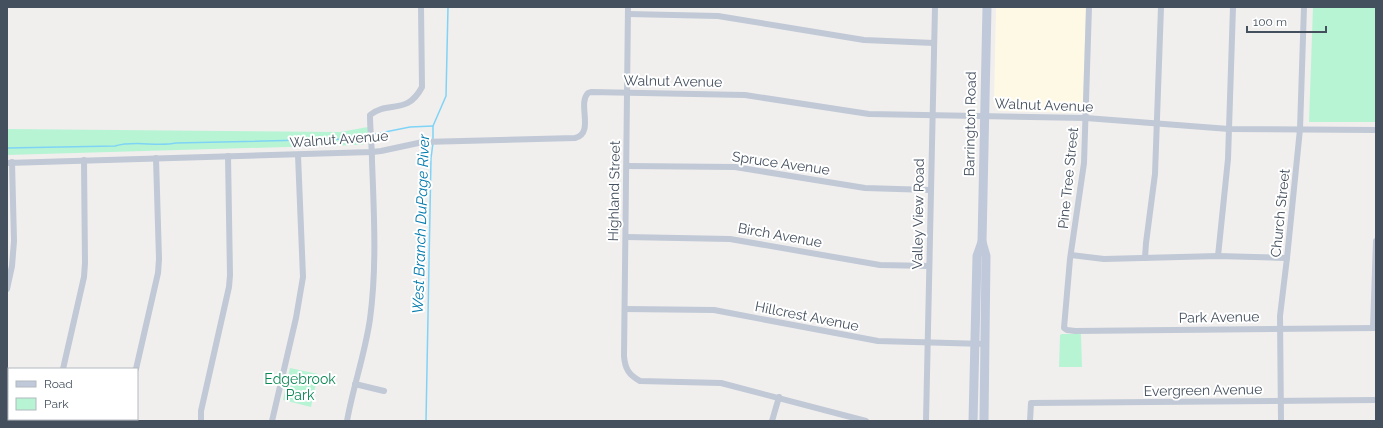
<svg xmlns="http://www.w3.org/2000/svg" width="1383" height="428" font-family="Raleway,sans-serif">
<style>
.commercial{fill:#fef9e5}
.green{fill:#b7f4d4}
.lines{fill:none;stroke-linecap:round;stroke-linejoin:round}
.stream{stroke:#7fd4f6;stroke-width:1.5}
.minor{stroke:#c0c9d5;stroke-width:6}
.secondary{stroke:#bfc9da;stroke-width:9}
.labels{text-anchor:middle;stroke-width:4;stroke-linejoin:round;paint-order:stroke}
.street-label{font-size:14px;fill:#44505e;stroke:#fff}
.park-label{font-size:14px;fill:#0c8854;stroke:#fff}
.water-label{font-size:15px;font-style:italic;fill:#017aad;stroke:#fff}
</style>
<rect width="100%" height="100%" fill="#f1eeee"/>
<!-- commercial -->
<path class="commercial" d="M996,7H1086L1083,107L1080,112L1076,113L1001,111L997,110L994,104Z"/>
<!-- green -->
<g class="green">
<path d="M1313,7H1376V122H1309Z"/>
<path d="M368,127L369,142L365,144L354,145L7,155V129L340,132Z"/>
<path d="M1062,334H1081L1082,367H1059L1060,335Z"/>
<path d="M290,368L318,374L311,407L283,400Z"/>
</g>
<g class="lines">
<!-- stream -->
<g class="stream">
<path d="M375,134L410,127L433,126"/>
<path d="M433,139V126L446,96L448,7"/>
<path d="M7,148L115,146C135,140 156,147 176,143L348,139L368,136"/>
<path d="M426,421L431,158L433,143"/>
</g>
<!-- minor -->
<g class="minor">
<path d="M628,7L624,356C625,369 629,375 640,381L721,383L866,421"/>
<path d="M1089,7L1084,163L1070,259L1064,328L1067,330L1075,331L1376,328"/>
<path d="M628,14L718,16L864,40L934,43"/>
<path d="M7,163L372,152L381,151L423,142L575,138C595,133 577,104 588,93L591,92L745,95L869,114L1086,118L1229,129L1376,130"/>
<path d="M627,166L735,167L865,188L930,190"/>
<path d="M626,237L730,239L880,265L929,266"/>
<path d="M1071,255L1104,259L1218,256L1287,258"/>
<path d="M1218,256L1228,159L1233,7"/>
<path d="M1145,258L1146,243L1155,174L1161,7"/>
<path d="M7,289L12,266L14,241L12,162"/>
<path d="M625,309L714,310L878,341L985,344"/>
<path d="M1373,328L1376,241"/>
<path d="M63,369L84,277L85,263L84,160"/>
<path d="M136,369L158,273L159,259L156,158"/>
<path d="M355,384L384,391"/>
<path d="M57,421V419"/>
<path d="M129,421V419"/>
<path d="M201,421V411L229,287L230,275L228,156"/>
<path d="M272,421L296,318L303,277L298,155"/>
<path d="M347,421C353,387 365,354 370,319C377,267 374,214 372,161C372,145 370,131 370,115C388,100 407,116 422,87L421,7"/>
<path d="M772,421L779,397"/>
<path d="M926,421L935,7"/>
<path d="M1030,421L1031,403L1376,400"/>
<path d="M1281,421L1280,316L1287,258L1300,129L1304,7"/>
</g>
<!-- secondary -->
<g class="secondary">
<path d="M973,421L977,256L982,242"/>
<path d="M984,421L986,256L982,242L987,7"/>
</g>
</g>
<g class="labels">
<!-- street labels -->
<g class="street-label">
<text transform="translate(673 81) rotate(1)" y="5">Walnut Avenue</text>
<text transform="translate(1044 105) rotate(2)" y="5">Walnut Avenue</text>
<text transform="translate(970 124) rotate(-89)" y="5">Barrington Road</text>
<text transform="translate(339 139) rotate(-4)" y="5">Walnut Avenue</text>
<text transform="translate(781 163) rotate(8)" y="5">Spruce Avenue</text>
<text transform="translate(1068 178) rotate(-84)" y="5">Pine Tree Street</text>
<text transform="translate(614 191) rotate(-89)" y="5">Highland Street</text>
<text transform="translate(1280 213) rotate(-84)" y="5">Church Street</text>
<text transform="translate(918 214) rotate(-89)" y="5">Valley View Road</text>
<text transform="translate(780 235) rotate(10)" y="5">Birch Avenue</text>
<text transform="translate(807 316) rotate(11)" y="5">Hillcrest Avenue</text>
<text transform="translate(1219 317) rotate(-1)" y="5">Park Avenue</text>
<text transform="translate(1203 390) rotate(-1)" y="5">Evergreen Avenue</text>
</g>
<!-- park labels -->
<g class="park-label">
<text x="300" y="384">Edgebrook<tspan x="300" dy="16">Park</tspan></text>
</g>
<!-- water labels -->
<g class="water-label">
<text transform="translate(421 224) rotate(-88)" y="5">West Branch DuPage River</text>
</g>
</g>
<!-- border -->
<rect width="1383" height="428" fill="none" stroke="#44505e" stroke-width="16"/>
<!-- legend -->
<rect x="8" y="368" width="130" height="52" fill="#ffffff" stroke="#b4b9bf"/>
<rect x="16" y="381" width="20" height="6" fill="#bfc9da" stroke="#b4b9bf"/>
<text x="44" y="388" font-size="12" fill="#44505e">Road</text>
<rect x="16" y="398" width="20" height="12" fill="#b7f4d4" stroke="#b4b9bf"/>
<text x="44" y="408" font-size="12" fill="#44505e">Park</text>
<!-- scale -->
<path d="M1247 26v6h79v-6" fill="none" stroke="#44505e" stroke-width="2"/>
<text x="1253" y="26" font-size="12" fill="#44505e" stroke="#ffffff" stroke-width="3" paint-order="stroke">100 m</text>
</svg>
